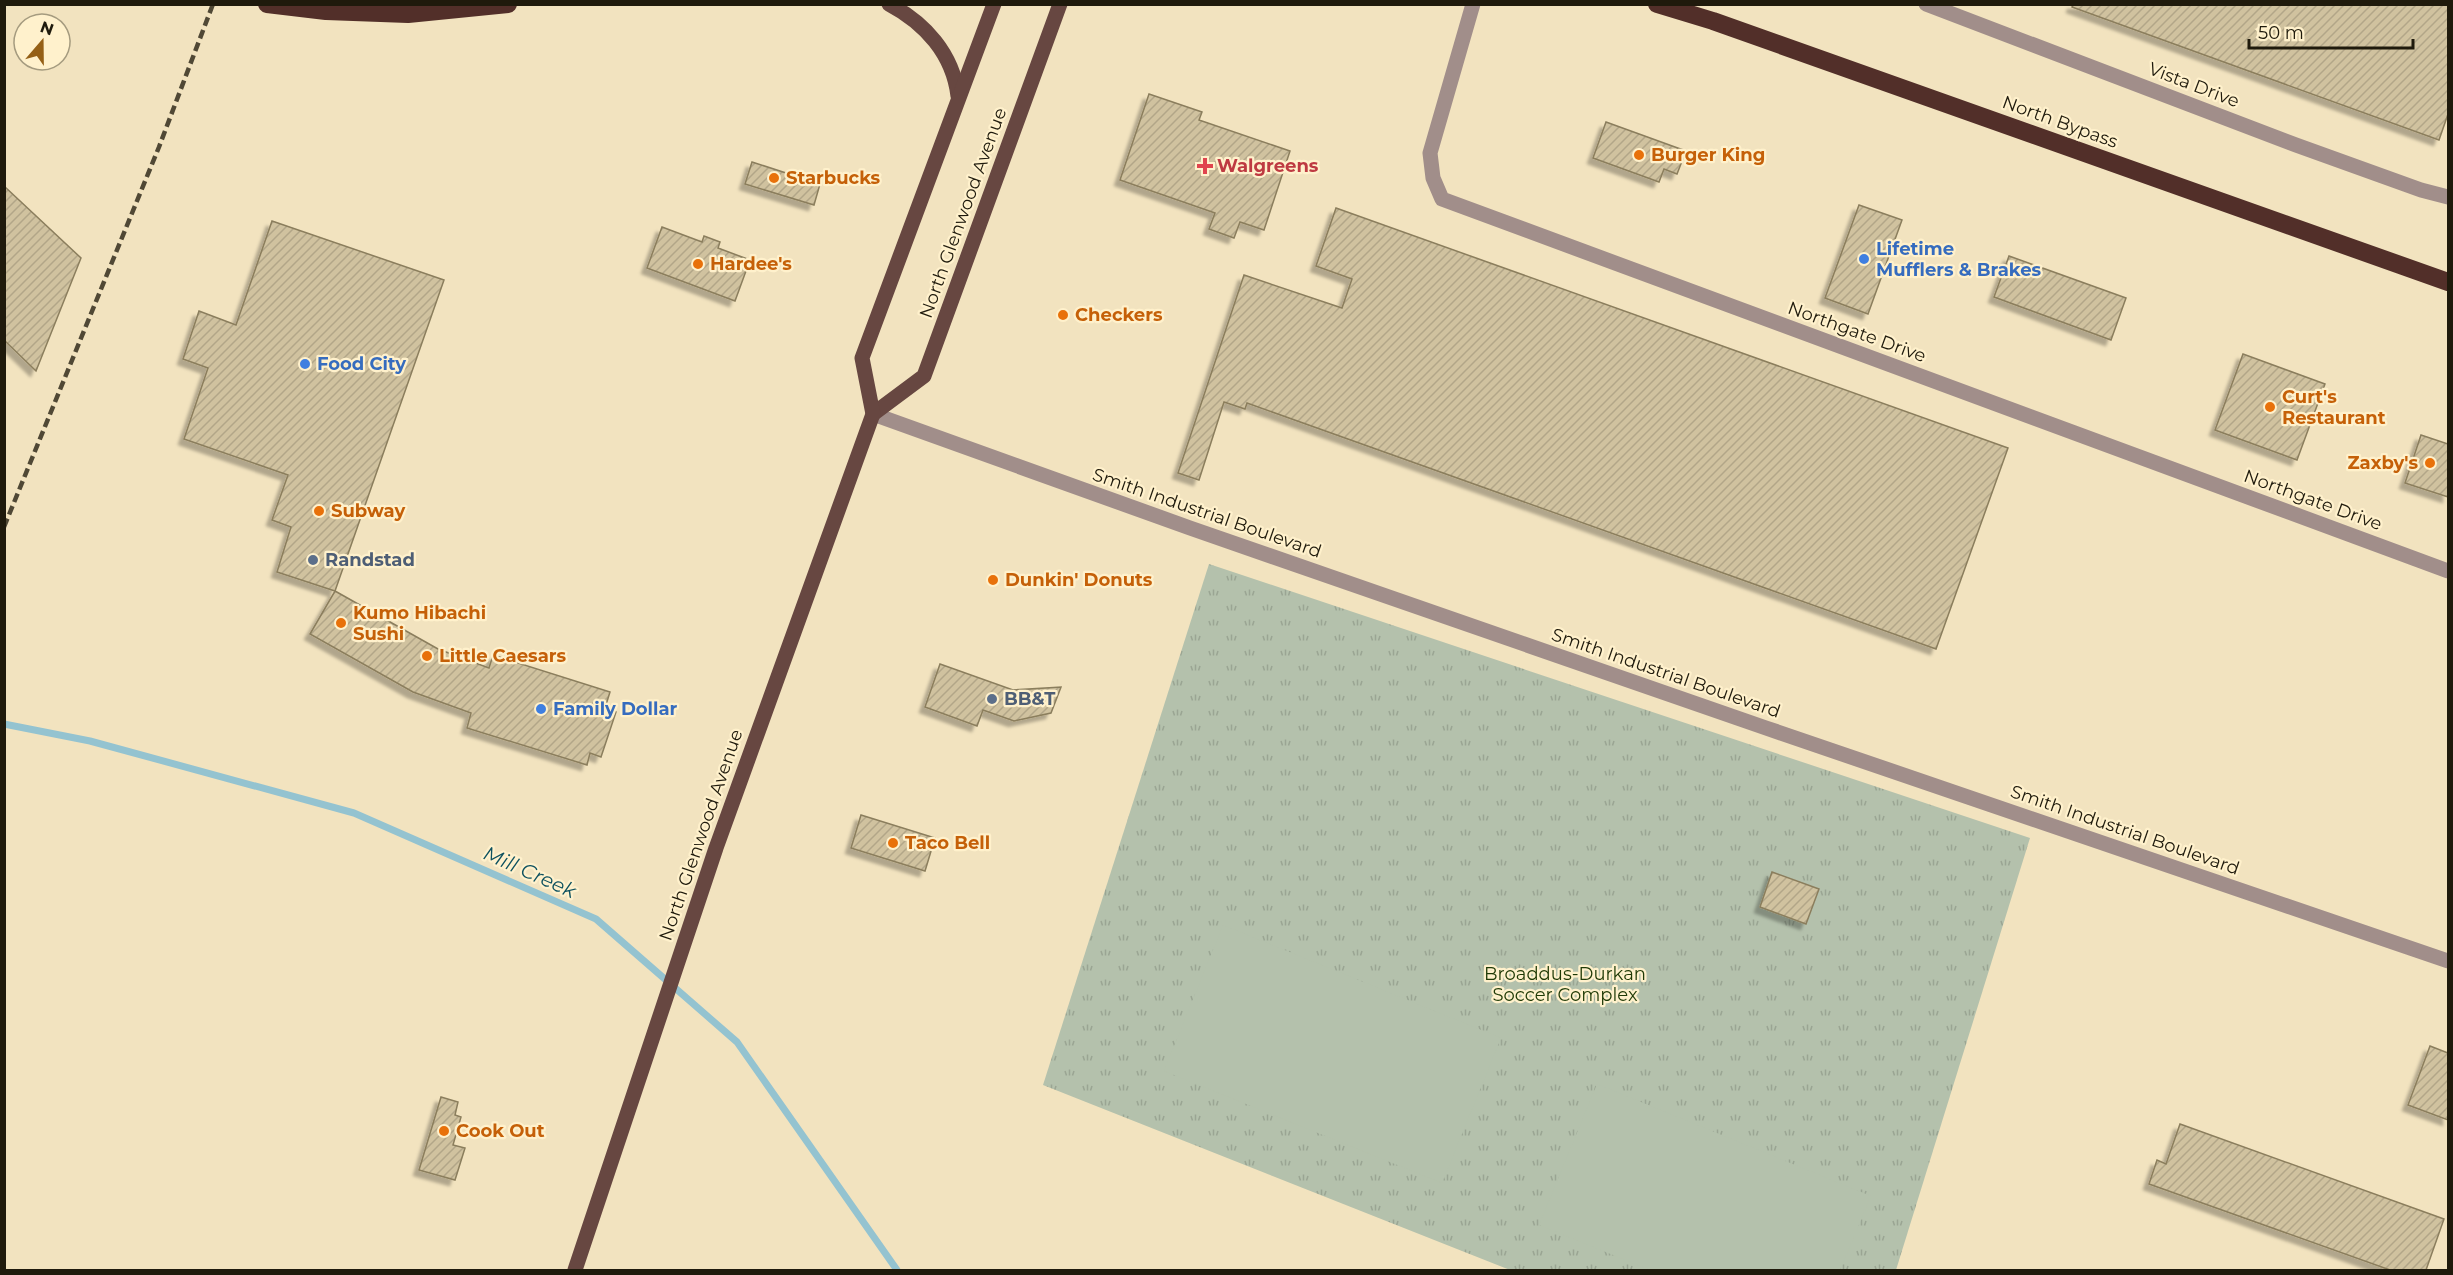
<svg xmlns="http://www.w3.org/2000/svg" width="2453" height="1275" font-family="Montserrat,sans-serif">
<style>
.grass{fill:url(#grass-tufts)}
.garden{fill:#b4c1ac}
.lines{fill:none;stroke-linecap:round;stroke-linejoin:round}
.stream{stroke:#94c3d0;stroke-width:7}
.building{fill:url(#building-hatch);stroke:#8b7e5d;stroke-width:1.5;filter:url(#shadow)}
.minor{stroke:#a18e8a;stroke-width:15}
.major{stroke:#674741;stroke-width:15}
.highway{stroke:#522f29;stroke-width:18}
.rail{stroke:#504835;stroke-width:4.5;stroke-dasharray:9 4.5;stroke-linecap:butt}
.food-dot{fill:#e8710a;stroke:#fff1cc;stroke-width:2}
.health-dot{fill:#e0444e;stroke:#fff1cc;stroke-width:2}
.shop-dot{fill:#3f7fe0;stroke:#fff1cc;stroke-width:2}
.service-dot{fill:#5c6f8a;stroke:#fff1cc;stroke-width:2}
.labels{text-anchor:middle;stroke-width:4.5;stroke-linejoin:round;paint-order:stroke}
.street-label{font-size:18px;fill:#1f1a0c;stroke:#fff1cc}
.food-label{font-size:18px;font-weight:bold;fill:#c56008;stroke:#fff1cc;text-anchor:start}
.health-label{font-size:18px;font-weight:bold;fill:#be3a42;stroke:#fff1cc;text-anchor:start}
.shop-label{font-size:18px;font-weight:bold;fill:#366cbe;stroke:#fff1cc;text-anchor:start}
.service-label{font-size:18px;font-weight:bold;fill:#4e5e75;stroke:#fff1cc;text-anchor:start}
.park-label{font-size:18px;fill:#1e3905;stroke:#fff1cc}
.water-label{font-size:20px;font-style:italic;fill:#0e515f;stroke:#fff1cc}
</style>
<defs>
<pattern id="grass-tufts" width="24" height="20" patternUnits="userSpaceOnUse" patternTransform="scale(1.5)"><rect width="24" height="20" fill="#b4c1ac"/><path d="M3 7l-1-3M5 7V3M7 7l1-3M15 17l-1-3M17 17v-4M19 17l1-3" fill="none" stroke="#9aa593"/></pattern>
<pattern id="building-hatch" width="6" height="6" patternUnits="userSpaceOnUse" patternTransform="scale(1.5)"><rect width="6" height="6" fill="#d0c29f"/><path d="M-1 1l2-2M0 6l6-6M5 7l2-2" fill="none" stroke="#b2a688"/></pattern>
<filter id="shadow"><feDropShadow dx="-5.5" dy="5.5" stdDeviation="1.5" flood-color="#0004"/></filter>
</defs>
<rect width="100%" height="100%" fill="#f2e3bf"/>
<!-- grass -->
<path class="grass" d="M1209,564L2030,838L1896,1270H1510L1043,1085Z"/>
<!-- garden -->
<g class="garden">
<path d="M1223,925L1501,1038L1442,1183L1164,1071Z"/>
<path d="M1597,1084L1871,1196L1840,1270H1650L1539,1225Z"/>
</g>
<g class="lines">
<!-- stream -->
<path class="stream" d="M4,724L90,741L354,813L596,919L737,1042L897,1270"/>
</g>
<!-- building -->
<g class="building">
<path d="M2073,4H2448V114L2439,140L2072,7Z"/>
<path d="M1149,94L1202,112L1199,120L1290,151L1264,230L1240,222L1234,238L1209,229L1215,213L1120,180Z"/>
<path d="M1606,122L1686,151L1677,174L1664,169L1659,182L1593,158Z"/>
<path d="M752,162L820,184L814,205L745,184Z"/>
<path d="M4,186L81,258L36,371L4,340Z"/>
<path d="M1859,205L1902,220L1868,314L1825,298Z"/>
<path d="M1336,208L2008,448L1936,649L1247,403L1245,409L1224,402L1199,480L1178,473L1244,275L1342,308L1352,279L1316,266Z"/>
<path d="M272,221L444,280L335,591L277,572L291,527L272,520L288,475L184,439L208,368L183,359L199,311L236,325Z"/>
<path d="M662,227L702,242L704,236L720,242L718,248L750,260L735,301L647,268Z"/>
<path d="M2009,256L2126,298L2111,340L1994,297Z"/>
<path d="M2243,354L2325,384L2297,460L2215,430Z"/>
<path d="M2421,435L2448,444V497L2405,483Z"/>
<path d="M335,591L438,649L489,668L493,655L610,692L605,708L616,712L601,757L590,753L587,765L467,728L471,713L413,692L310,634Z"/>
<path d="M940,664L1013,690L1061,687L1051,713L1014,721L983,710L977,726L925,707Z"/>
<path d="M861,815L935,838L925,871L851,848Z"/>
<path d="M1772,872L1819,889L1806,924L1760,907Z"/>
<path d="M2430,1046L2448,1053V1120L2408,1105Z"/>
<path d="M441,1097L458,1102L455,1115L461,1117L453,1145L465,1148L455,1180L419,1170Z"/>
<path d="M2180,1124L2444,1219L2426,1270H2390L2149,1184L2157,1160L2166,1164Z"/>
</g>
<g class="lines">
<!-- minor -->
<g class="minor">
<path d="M1473,4L1430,153L1433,178L1442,199L2448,571"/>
<path d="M1926,4L2296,145L2421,190L2448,197"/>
<path d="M873,414L1190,528L1766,728L2448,961"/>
</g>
<!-- major -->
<g class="major">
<path d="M889,4C925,23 953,54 958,96"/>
<path d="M873,414L924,376L1060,4"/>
<path d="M575,1270L716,848L873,414L862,358L994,4"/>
</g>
<!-- highway -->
<g class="highway">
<path d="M267,4L326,11L408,14L508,4"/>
<path d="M1657,4L1713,21L2448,282"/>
</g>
<!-- rail -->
<path class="rail" d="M4,527L159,147L213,4"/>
</g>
<!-- markers -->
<g class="food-dot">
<circle cx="1639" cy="155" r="6"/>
<circle cx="774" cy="178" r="6"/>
<circle cx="698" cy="264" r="6"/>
<circle cx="1063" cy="315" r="6"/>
<circle cx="2270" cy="407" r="6"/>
<circle cx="2430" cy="463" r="6"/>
<circle cx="319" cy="511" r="6"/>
<circle cx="993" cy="580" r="6"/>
<circle cx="341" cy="623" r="6"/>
<circle cx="427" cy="656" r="6"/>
<circle cx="893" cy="843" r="6"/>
<circle cx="444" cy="1131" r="6"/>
</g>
<path class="health-dot" d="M1202 157h6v6h6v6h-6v6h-6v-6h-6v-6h6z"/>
<g class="shop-dot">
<circle cx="1864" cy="259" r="6"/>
<circle cx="305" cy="364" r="6"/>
<circle cx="541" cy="709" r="6"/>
</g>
<g class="service-dot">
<circle cx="313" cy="560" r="6"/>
<circle cx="992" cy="699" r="6"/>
</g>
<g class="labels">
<!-- street labels -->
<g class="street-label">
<text transform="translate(2194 85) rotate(21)" y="6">Vista Drive</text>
<text transform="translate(2060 122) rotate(20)" y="6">North Bypass</text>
<text transform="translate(963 213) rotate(-70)" y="6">North Glenwood Avenue</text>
<text transform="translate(1857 332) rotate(20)" y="6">Northgate Drive</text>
<text transform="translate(2313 500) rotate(20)" y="6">Northgate Drive</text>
<text transform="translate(1207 513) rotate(19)" y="6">Smith Industrial Boulevard</text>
<text transform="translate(1666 673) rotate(19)" y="6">Smith Industrial Boulevard</text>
<text transform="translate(2125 830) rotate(19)" y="6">Smith Industrial Boulevard</text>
<text transform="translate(701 835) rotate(-71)" y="6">North Glenwood Avenue</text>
</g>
<!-- food labels -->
<g class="food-label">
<text x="1651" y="161">Burger King</text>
<text x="786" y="184">Starbucks</text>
<text x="710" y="270">Hardee's</text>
<text x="1075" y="321">Checkers</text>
<text x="2282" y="403">Curt's<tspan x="2282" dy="21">Restaurant</tspan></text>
<text x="2418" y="469" text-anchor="end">Zaxby's</text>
<text x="331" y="517">Subway</text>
<text x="1005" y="586">Dunkin' Donuts</text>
<text x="353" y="619">Kumo Hibachi<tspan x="353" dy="21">Sushi</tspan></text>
<text x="439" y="662">Little Caesars</text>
<text x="905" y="849">Taco Bell</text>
<text x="456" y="1137">Cook Out</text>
</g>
<!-- health labels -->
<g class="health-label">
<text x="1217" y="172">Walgreens</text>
</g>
<!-- shop labels -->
<g class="shop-label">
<text x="1876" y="255">Lifetime<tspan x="1876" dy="21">Mufflers &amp; Brakes</tspan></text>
<text x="317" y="370">Food City</text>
<text x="553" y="715">Family Dollar</text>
</g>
<!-- service labels -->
<g class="service-label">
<text x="325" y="566">Randstad</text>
<text x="1004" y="705">BB&amp;T</text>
</g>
<!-- park labels -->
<g class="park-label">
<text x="1565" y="980">Broaddus-Durkan<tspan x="1565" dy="21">Soccer Complex</tspan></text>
</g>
<!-- water labels -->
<g class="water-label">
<text transform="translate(530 872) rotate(24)" y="7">Mill Creek</text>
</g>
</g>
<!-- border -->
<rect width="2453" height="1275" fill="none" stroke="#1f1a0c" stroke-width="12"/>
<!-- north arrow -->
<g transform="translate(42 42) rotate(20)"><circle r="28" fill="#fff1cc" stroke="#a59b7f" stroke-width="1.5"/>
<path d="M0-4.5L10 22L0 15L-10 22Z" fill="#956016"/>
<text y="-9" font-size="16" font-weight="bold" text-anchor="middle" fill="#1f1a0c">N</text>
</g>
<!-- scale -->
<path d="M2249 39v9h164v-9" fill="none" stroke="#1f1a0c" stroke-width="3"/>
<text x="2258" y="39" font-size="18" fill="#1f1a0c" stroke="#fff1cc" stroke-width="4.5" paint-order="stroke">50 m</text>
</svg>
